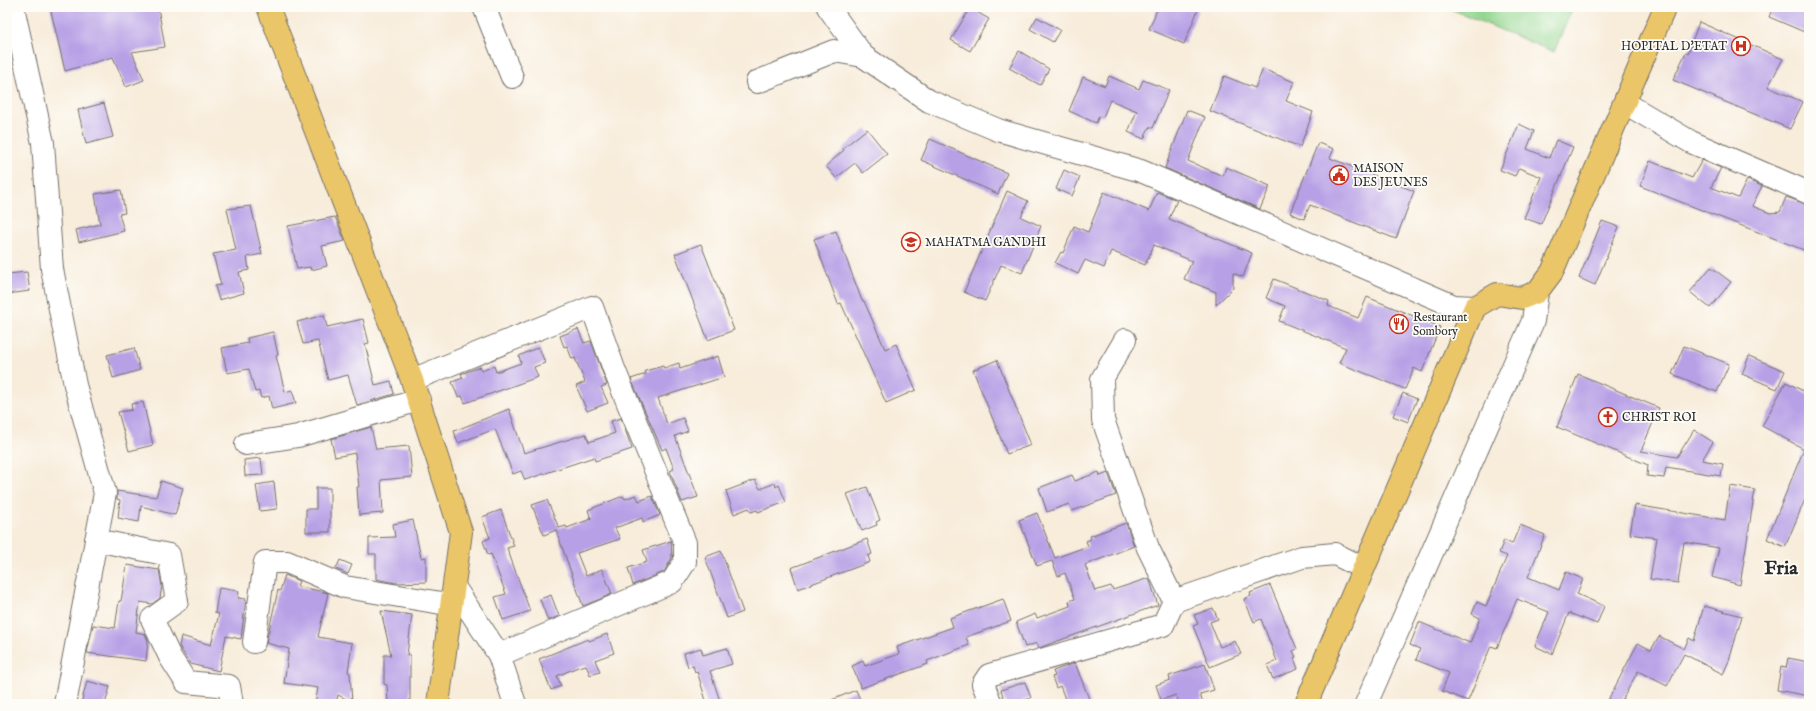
<svg xmlns="http://www.w3.org/2000/svg" width="1816" height="711" font-family="'IM FELL English',serif">
<style>
.green{fill:#92d68f;stroke:#5e805d}
.building{fill:#b8a0e6}
.lines{fill:none;stroke-linecap:round;stroke-linejoin:round}
.minor-casing{stroke:#736f68;stroke-width:24}
.major-casing{stroke:#736f68;stroke-width:24}
.minor{stroke:#fff;stroke-width:22}
.major{stroke:#ebc669;stroke-width:22}
.labels{text-anchor:middle;stroke-width:3.5;stroke-linejoin:round;paint-order:stroke}
.poi-label{font-size:12px;fill:#2b2b2b;stroke:#fdfcf7;text-anchor:start}
.town-label{font-size:20px;font-weight:bold;fill:#2b2b2b;stroke:#fdfcf7}
</style>
<rect width="100%" height="100%" fill="#fdfcf7"/>
<filter id="ink" filterUnits="userSpaceOnUse"><feTurbulence type="fractalNoise" baseFrequency=".025" numOctaves="2"/><feDisplacementMap in="SourceGraphic" scale="8" xChannelSelector="R" yChannelSelector="G"/><feConvolveMatrix kernelMatrix="1 2 1 2 8 2 1 2 1" color-interpolation-filters="sRGB"/></filter>
<filter id="wash" filterUnits="userSpaceOnUse"><feTurbulence type="fractalNoise" baseFrequency=".012" numOctaves="4" result="noise"/><feDisplacementMap in="SourceGraphic" scale="16" xChannelSelector="R" yChannelSelector="G"/><feGaussianBlur stdDeviation="0.9" result="paint"/><feColorMatrix in="noise" values="0 0 0 0 0 0 0 0 0 0 0 0 0 0 0 0 0 1.4 0 .05"/><feComposite in="paint" operator="in"/></filter>
<g filter="url(#wash)">
<rect width="100%" height="100%" fill="#f8ecda"/>
<!-- green -->
<path class="green" d="M1446,7H1573L1554,52Z"/>
<g id="blocks">
<!-- building -->
<g class="building">
<path d="M50,7H158L165,47L132,52L144,80L126,87L113,57L65,71Z"/>
<path d="M1158,7H1190L1198,10L1184,44L1149,29Z"/>
<path d="M1773,7H1809V34L1769,17Z"/>
<path d="M970,8L989,19L970,51L951,40Z"/>
<path d="M1037,17L1060,30L1053,42L1030,29Z"/>
<path d="M1699,22L1783,59L1768,87L1803,102L1790,129L1673,80L1686,52L1688,53Z"/>
<path d="M1019,51L1049,69L1040,85L1009,68Z"/>
<path d="M1263,69L1294,82L1286,101L1313,112L1300,147L1210,111L1224,76L1255,88Z"/>
<path d="M1109,76L1139,89L1143,80L1169,90L1153,128L1149,127L1144,139L1128,132L1137,111L1110,100L1103,117L1099,116L1096,123L1069,111L1083,77L1105,86Z"/>
<path d="M104,103L113,137L86,144L78,110Z"/>
<path d="M1187,110L1205,117L1188,161L1223,176L1226,167L1270,186L1260,209L1165,168Z"/>
<path d="M1519,124L1534,131L1527,149L1549,158L1556,140L1573,147L1541,224L1524,218L1541,177L1519,168L1515,176L1500,170Z"/>
<path d="M867,129L887,154L863,173L855,163L836,178L826,166L844,150L843,148Z"/>
<path d="M930,139L1007,173L998,194L921,160Z"/>
<path d="M1318,143L1334,149L1330,158L1414,191L1396,239L1310,205L1304,219L1290,213Z"/>
<path d="M1702,160L1721,168L1711,187L1738,198L1747,180L1762,186L1752,206L1770,213L1780,212L1786,197L1809,205V252L1640,186L1650,161L1692,178Z"/>
<path d="M1064,170L1080,177L1072,196L1056,189Z"/>
<path d="M121,190L125,213L119,214L124,231L79,242L76,230L100,224L95,194Z"/>
<path d="M1007,191L1028,201L1021,217L1041,226L1022,273L1001,265L985,301L964,292Z"/>
<path d="M1104,192L1149,211L1157,192L1177,200L1169,219L1252,253L1243,277L1233,273V288L1216,305V292L1184,279L1192,261L1154,245L1145,265L1111,251L1104,268L1085,260L1078,274L1055,263L1061,252L1063,253L1074,226L1088,232Z"/>
<path d="M251,206L262,254L247,257L249,270L239,272L244,293L219,300L215,286L221,285L213,254L236,250L227,209Z"/>
<path d="M335,217L345,241L322,246L327,266L311,270L310,267L297,269L288,226Z"/>
<path d="M1602,221L1619,227L1595,285L1579,278Z"/>
<path d="M836,231L862,301H864L885,349L896,344L916,390L886,403L841,303L838,304L814,239Z"/>
<path d="M701,244L734,330L708,340L675,254Z"/>
<path d="M1711,267L1731,282L1710,308L1690,292Z"/>
<path d="M27,272L30,291L7,294V274Z"/>
<path d="M1274,279L1329,301L1328,306L1358,318L1367,297L1440,327L1422,372L1414,368L1405,389L1339,363L1346,348L1279,321L1285,306L1266,298Z"/>
<path d="M324,315L327,327L363,319L369,343L365,344L375,385L391,381L394,394L357,405L348,375L328,380L318,341L303,344L297,322Z"/>
<path d="M578,329L584,343L591,341L607,385L601,387L608,403L587,411L576,386L585,382L575,358L572,359L567,346L564,347L560,336Z"/>
<path d="M273,332L278,355L276,356L285,392L292,390L296,403L272,409L269,396L261,398L259,391L255,392L249,369L227,373L222,348L248,343L247,338Z"/>
<path d="M1684,346L1729,364L1717,392L1672,374Z"/>
<path d="M539,347L545,363L534,367L538,377L465,403L462,396L458,397L452,382L463,378L461,374L480,367L481,371L494,366L496,372L521,363L519,356Z"/>
<path d="M134,348L140,370L113,378L107,355Z"/>
<path d="M718,356L724,377L658,398L667,424L683,418L688,431L675,436L698,497L682,502L670,471L674,469L666,448L662,450L631,379L646,374L645,371L663,366L664,368L679,363L680,369Z"/>
<path d="M1749,356L1785,371L1777,389L1742,374Z"/>
<path d="M997,360L1031,445L1007,454L973,370Z"/>
<path d="M1578,374L1659,408L1641,451L1677,457L1694,430L1713,442L1702,460L1723,464L1721,476L1666,467L1664,478L1647,476L1648,465L1557,427Z"/>
<path d="M1786,382L1809,394V490L1785,547L1767,539L1804,449L1762,426Z"/>
<path d="M1403,393L1417,399L1408,422L1393,416Z"/>
<path d="M143,402L153,445L129,451L118,412L132,410L131,404Z"/>
<path d="M509,409L524,453L586,434L589,442L615,433L611,421L621,418L632,449L595,461L594,457L525,480L521,471L513,474L495,429L458,443L454,431Z"/>
<path d="M371,427L376,449L409,446L412,477L381,480L383,513L359,515L357,487H359L355,453L335,457L331,439Z"/>
<path d="M261,458L263,475L245,476L244,460Z"/>
<path d="M1099,472L1100,476L1108,473L1116,495L1072,511L1069,504L1047,512L1039,488L1072,475L1075,481Z"/>
<path d="M755,480L760,489L775,483L776,487L779,485L786,502L758,512L757,510L751,512L749,508L734,514L726,491Z"/>
<path d="M161,481L183,488L175,515L141,506L139,522L118,518L120,500L117,499V491L156,497Z"/>
<path d="M274,482L277,509L260,511L256,485Z"/>
<path d="M1730,486L1755,490L1740,585L1712,577L1719,548L1684,542L1678,583L1650,579L1657,538L1630,534L1635,505L1725,520Z"/>
<path d="M867,487L880,520L876,522L877,525L862,531L847,494Z"/>
<path d="M316,488H330V532H306V509H316Z"/>
<path d="M636,495L639,501L652,496L660,515L643,522L642,518L615,528L620,539L577,553L586,576L602,569L612,594L583,606L556,530L544,535L532,505L547,500L559,528L566,526L567,528L591,519L588,510L623,496L625,499Z"/>
<path d="M501,510L514,546L507,548L530,611L503,620L495,597L506,594L491,554L488,555L483,541L490,538L482,517Z"/>
<path d="M1037,513L1055,558L1088,546L1086,541L1091,539L1090,536L1126,523L1134,546L1085,565L1095,591L1111,586L1113,590L1149,578L1158,605L1044,646L1039,648L1037,643L1025,647L1016,622L1035,614L1037,618L1070,606L1069,601L1075,599L1065,573L1058,576L1052,561L1037,566L1019,520Z"/>
<path d="M413,520L421,558L426,557V582L395,583L376,579V554H369V538L395,537L393,524Z"/>
<path d="M1520,525L1545,535L1528,577L1559,590L1566,572L1583,579L1577,594L1604,606L1597,624L1569,613L1552,654L1535,646L1549,612L1517,599L1497,648L1491,646L1468,701L1442,691L1449,673L1416,660L1420,649L1410,645L1419,622L1470,643L1480,618L1472,614L1477,602L1486,606L1507,556L1499,553L1504,540L1512,544Z"/>
<path d="M867,539L872,554L868,556L870,562L798,589L791,568Z"/>
<path d="M671,541L672,558L664,572L633,585L628,568L647,562L643,550Z"/>
<path d="M721,551L743,612L727,618L705,557Z"/>
<path d="M340,560L352,565L348,574L336,569Z"/>
<path d="M127,565L159,570L162,586L160,598L152,604L140,602L136,632L145,634L148,641L146,661L87,653L93,625L115,628L119,601H121Z"/>
<path d="M285,575L299,581L297,586L328,593L318,637L352,643L348,672L350,673L352,702L338,695L336,704H315L318,688L284,683L289,649L266,643L278,590L280,591Z"/>
<path d="M1270,585L1297,649L1293,651L1296,657L1294,658L1298,669L1273,679L1267,665L1277,661L1261,619L1254,622L1244,599L1251,596L1250,593Z"/>
<path d="M219,588L239,591L238,598L246,599L241,639L226,636L219,671L190,664L179,646L181,636L211,645L219,614L215,613Z"/>
<path d="M551,595L559,616L548,621L540,599Z"/>
<path d="M1003,599L1011,621L966,637L969,645L927,661L928,664L861,688L852,666L863,661L865,666L899,654L897,647L953,627L950,618Z"/>
<path d="M1704,606L1742,616L1729,661L1723,674L1684,654L1667,686L1638,671L1620,704H1606L1638,643L1651,650L1659,636L1684,649L1689,638L1694,641Z"/>
<path d="M1213,608L1218,619L1210,622L1220,647L1235,641L1241,654L1210,667L1193,626L1198,624L1194,615Z"/>
<path d="M381,611L412,615L407,655H410V704H388L387,685L384,684V655H391Z"/>
<path d="M607,634L614,653L595,660L600,672L590,675L586,665L578,667L557,676L561,686L551,690L539,659L588,639L589,641Z"/>
<path d="M701,648L703,655L727,648L732,664L710,671L721,704H707L697,671L695,672L693,666L688,667L684,653Z"/>
<path d="M1788,658L1809,662V696L1777,690L1781,667L1786,668Z"/>
<path d="M1075,663L1091,704H1067L1060,686L1056,688L1052,677L1055,676L1053,671Z"/>
<path d="M1205,664L1214,690L1200,694L1203,704H1179L1176,695L1161,700L1156,685L1170,680L1169,676Z"/>
<path d="M87,681L110,687L105,704H81Z"/>
<path d="M1025,682L1031,698L1022,701L1023,704H1006L1001,690Z"/>
<path d="M856,690L862,704H822Z"/>
</g>
</g>
</g>
<g filter="url(#ink)">
<use href="#blocks" fill-opacity="0" stroke="#736f68" stroke-width="1"/>
<g class="lines">
<defs>
<g id="minor">
<path d="M13,7L43,143L52,269L75,385L105,493L65,704"/>
<path d="M484,7L512,77"/>
<path d="M828,7L863,56"/>
<path d="M757,82L834,51L863,56L929,101L998,130L1141,171L1454,306L1475,307"/>
<path d="M1625,103L1691,142L1809,193"/>
<path d="M1125,340L1102,379L1103,420L1148,548L1174,601"/>
<path d="M412,380L592,307L614,369L685,543V562L672,582L499,655"/>
<path d="M246,444L298,436L419,400"/>
<path d="M96,540L169,555L177,601L152,619L170,657L186,682L229,686L232,704"/>
<path d="M455,588L499,655L515,704"/>
<path d="M254,642L265,562H287L345,587L453,605"/>
<path d="M991,704L983,684L989,675L1163,625L1174,601L1302,557L1335,554L1363,568"/>
<path d="M1366,704L1533,321L1537,292"/>
</g>
<g id="major">
<path d="M268,7L412,380L461,532L438,704"/>
<path d="M1306,704L1475,307L1497,294L1522,298L1537,292L1552,272L1665,7"/>
</g>
</defs>
<!-- minor casing -->
<use href="#minor" class="minor-casing"/>
<!-- major casing -->
<use href="#major" class="major-casing"/>
<!-- minor -->
<use href="#minor" class="minor"/>
<!-- major -->
<use href="#major" class="major"/>
</g>
</g>
<!-- icons -->
<defs>
<symbol id="hospital-ring" viewBox="-11 -11 22 22"><circle r="9.5" fill="#fdfcf7" stroke="#c8321e" stroke-width="1.5"/><path d="M-5-5h3v3.5h4V-5h3V5h-3V1.5h-4V5h-3Z" fill="#c8321e"/></symbol>
<symbol id="civic-ring" viewBox="-11 -11 22 22"><circle r="9.5" fill="#fdfcf7" stroke="#c8321e" stroke-width="1.5"/><path d="M-.6-6.5H3V-4.5H.6V-3L4-1V1h2V6H-6V1h2V-1L-.6-3ZM-1.2 2.5V6h2.4V2.5Z" fill="#c8321e"/></symbol>
<symbol id="school-ring" viewBox="-11 -11 22 22"><circle r="9.5" fill="#fdfcf7" stroke="#c8321e" stroke-width="1.5"/><path d="M0-5L7-2L0 1L-7-2ZM-4 1L0 2.5L4 1V4Q0 6-4 4Z" fill="#c8321e"/></symbol>
<symbol id="restaurant-ring" viewBox="-11 -11 22 22"><circle r="9.5" fill="#fdfcf7" stroke="#c8321e" stroke-width="1.5"/><path d="M-5-6h1v4h1v-4h1v4h1v-4h1v5L-1.5 .5V6h-2V.5L-5-1ZM5-6V6H3V1.5H1.5Q1.5-4 5-6Z" fill="#c8321e"/></symbol>
<symbol id="church-ring" viewBox="-11 -11 22 22"><circle r="9.5" fill="#fdfcf7" stroke="#c8321e" stroke-width="1.5"/><path d="M-1.2-6h2.4v3.5h3.3v2.4h-3.3V6h-2.4V-.1h-3.3v-2.4h3.3Z" fill="#c8321e"/></symbol>
</defs>
<g fill-rule="evenodd">
<use href="#hospital-ring" x="1730" y="35" width="22" height="22"/>
<use href="#civic-ring" x="1328" y="164" width="22" height="22"/>
<use href="#school-ring" x="900" y="231" width="22" height="22"/>
<use href="#restaurant-ring" x="1388" y="313" width="22" height="22"/>
<use href="#church-ring" x="1597" y="406" width="22" height="22"/>
</g>
<g class="labels">
<!-- poi labels -->
<g class="poi-label">
<text x="1727" y="50" text-anchor="end">HOPITAL D'ETAT</text>
<text x="1353" y="172">MAISON<tspan x="1353" dy="14">DES JEUNES</tspan></text>
<text x="925" y="246">MAHATMA GANDHI</text>
<text x="1413" y="321">Restaurant<tspan x="1413" dy="14">Sombory</tspan></text>
<text x="1622" y="421">CHRIST ROI</text>
</g>
<!-- town labels -->
<g class="town-label">
<text x="1781" y="574">Fria</text>
</g>
</g>
<!-- margin -->
<rect width="1816" height="711" fill="none" stroke="#fdfcf7" stroke-width="24"/>
</svg>
